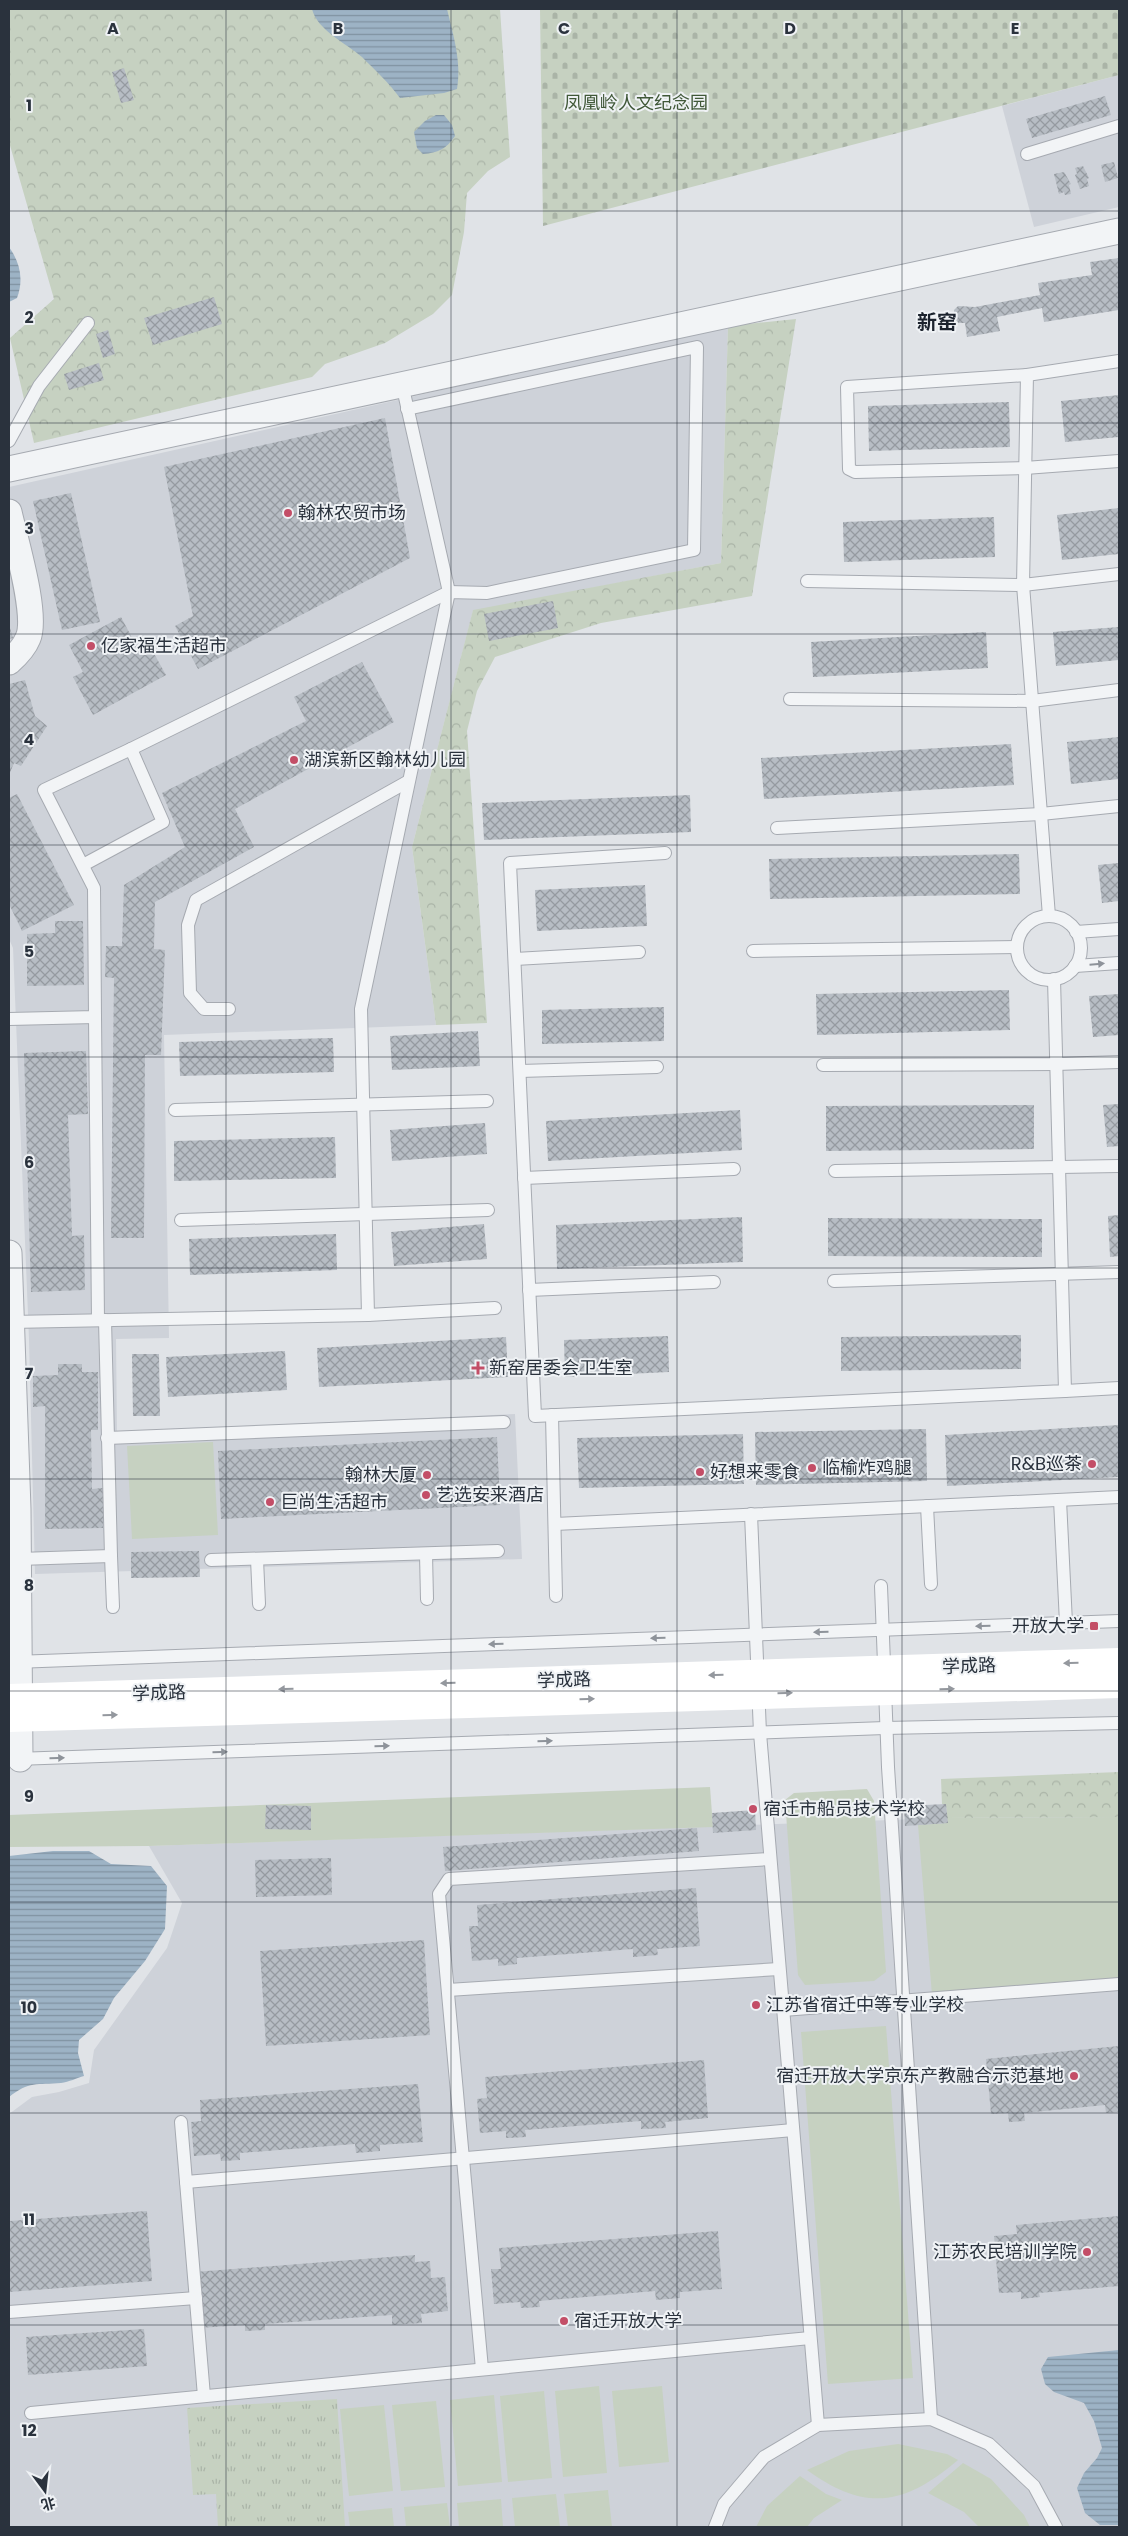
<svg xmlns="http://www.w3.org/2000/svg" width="1128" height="2536" font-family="Poppins,'Noto Sans SC',sans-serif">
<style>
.built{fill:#ced2d9}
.green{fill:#c6d1c1}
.forest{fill:url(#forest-crowns)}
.cemetery{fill:url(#cemetery-stones)}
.park{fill:url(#park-tufts)}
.water{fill:url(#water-rules)}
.building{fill:url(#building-cross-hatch)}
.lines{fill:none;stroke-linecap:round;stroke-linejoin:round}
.lane-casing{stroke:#a6aab1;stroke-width:14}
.street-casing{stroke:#a6aab1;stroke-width:27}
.lane{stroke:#f2f4f6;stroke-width:12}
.street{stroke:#f2f4f6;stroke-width:25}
.secondary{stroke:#fff;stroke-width:28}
.oneway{fill:#8e939a}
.oneway2{fill:#94989e}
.grid{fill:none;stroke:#2a323d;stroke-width:1;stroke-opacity:0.55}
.poi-dot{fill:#c34e67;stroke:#eff2f5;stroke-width:2}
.labels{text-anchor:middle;stroke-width:4;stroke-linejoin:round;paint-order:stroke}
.park-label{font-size:18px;fill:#405838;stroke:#eff2f5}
.poi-label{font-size:18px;fill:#2a323d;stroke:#eff2f5;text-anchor:start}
.street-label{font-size:18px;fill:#2a323d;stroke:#eff2f5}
.quarter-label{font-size:20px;font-weight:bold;fill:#1c232e;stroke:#eff2f5}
.grid-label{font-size:16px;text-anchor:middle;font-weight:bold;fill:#2a323d;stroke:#eff2f5;stroke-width:4;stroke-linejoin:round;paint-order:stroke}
</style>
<defs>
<pattern id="forest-crowns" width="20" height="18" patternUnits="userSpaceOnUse" patternTransform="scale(1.25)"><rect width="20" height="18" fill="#c6d1c1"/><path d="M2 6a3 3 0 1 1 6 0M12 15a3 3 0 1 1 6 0" fill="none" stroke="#aab4a7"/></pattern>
<pattern id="cemetery-stones" width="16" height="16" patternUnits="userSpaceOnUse" patternTransform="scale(1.25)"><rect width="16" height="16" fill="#c6d1c1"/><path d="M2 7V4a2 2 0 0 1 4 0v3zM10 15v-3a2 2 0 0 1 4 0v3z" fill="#aab4a7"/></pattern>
<pattern id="park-tufts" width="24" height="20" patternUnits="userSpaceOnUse" patternTransform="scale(1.25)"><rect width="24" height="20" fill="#c6d1c1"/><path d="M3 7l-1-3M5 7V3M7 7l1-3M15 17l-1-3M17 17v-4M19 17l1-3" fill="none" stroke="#aab4a7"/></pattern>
<pattern id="water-rules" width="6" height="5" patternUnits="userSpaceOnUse" patternTransform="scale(1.25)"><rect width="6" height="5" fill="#9db3c5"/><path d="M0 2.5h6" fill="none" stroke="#8092a1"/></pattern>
<pattern id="building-cross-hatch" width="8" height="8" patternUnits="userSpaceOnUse" patternTransform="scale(1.25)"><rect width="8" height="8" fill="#b7bdc4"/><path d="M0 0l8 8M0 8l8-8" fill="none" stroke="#959aa0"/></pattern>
</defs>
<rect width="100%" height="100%" fill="#e0e3e7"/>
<!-- built -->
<g class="built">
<path d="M1119,75V207L1034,227L1002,106Z"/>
<path d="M728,326L721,563L473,611L412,847L436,1025L164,1035L169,1338L116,1339L117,1432L515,1414L522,1559L35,1574L29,1339L13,948L9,939V487Z"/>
<path d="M1119,1817V2527H9V2114L32,2097L59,2092L89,2083L94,2050L167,1948L182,1903L149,1846L947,1818Z"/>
</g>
<!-- green -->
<g class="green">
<path d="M213,1442L218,1535L132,1539L127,1446Z"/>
<path d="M710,1787L713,1827L149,1846L9,1847V1815Z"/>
<path d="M867,1789L874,1801L886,1972L874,1981L805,1985L798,1975L785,1800L794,1793Z"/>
<path d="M1119,1817V1979L932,1995L918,1825L947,1823V1818Z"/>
<path d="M886,2026L913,2378L828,2384L801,2032Z"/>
<path d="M599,2386L607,2473L563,2477L555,2391Z"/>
<path d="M662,2386L669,2462L619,2467L612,2391Z"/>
<path d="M544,2391L552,2478L508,2482L500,2396Z"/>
<path d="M494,2395L502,2482L458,2486L450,2400Z"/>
<path d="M436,2401L445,2487L401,2491L392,2405Z"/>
<path d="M384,2405L393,2491L349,2496L340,2409Z"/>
<path d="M898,2444L947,2454L958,2460C905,2505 866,2513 807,2470L849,2451Z"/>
<path d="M963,2463L991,2479L1024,2515L1030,2527H979L964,2512L928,2493Z"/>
<path d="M800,2476L826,2494L842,2500L814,2518L807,2527H756L767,2506Z"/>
<path d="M608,2490L612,2527H568L564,2494Z"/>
<path d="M556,2494L560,2527H515L512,2498Z"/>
<path d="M501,2499L503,2527H459L457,2503Z"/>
<path d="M447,2503L450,2527H406L404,2507Z"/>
<path d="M392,2508L394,2527H350L348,2512Z"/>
</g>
<!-- forest -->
<g class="forest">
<path d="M9,9H500L510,157L488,171L467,193L464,232L452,295L433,314L385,343L325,364L312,377L34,443L10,338L54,299L9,142Z"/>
<path d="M796,319L752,596L601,623L495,657L477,691L467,731L487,1023L436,1025L412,847L473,610L721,563L728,326Z"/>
<path d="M1119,1772V1817L947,1818L946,1804H942L941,1779Z"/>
</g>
<!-- cemetery -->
<path class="cemetery" d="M540,9H1119V75L543,226Z"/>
<!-- park -->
<path class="park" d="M337,2399L345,2527H218L216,2494L193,2495L187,2408Z"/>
<!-- water -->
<g class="water">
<path d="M312,9H447C453,34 462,63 457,89L444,93L400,98C389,83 375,70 362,57C346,43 317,30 312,9Z"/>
<path d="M436,115H444L452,125L455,136C446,149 438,153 423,154L417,148L414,132L425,121Z"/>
<path d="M9,247C20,262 24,280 17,298L9,302Z"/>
<path d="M53,1851H89L111,1864L151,1866L167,1886L165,1929L145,1961L114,1998L103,2019L79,2040L78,2053L84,2076C77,2078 69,2082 61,2083C37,2085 29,2081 9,2097V1856Z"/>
<path d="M1119,2350V2525H1100L1085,2513L1077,2488L1084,2473L1097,2458L1102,2448L1094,2421L1084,2403L1054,2392L1045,2384L1041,2369L1048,2357Z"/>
</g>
<!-- building -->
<g class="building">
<path d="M124,68L134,100L121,103L112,72Z"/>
<path d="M1105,96L1111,115L1032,138L1026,119Z"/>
<path d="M1114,162L1118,178L1105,182L1101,165Z"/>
<path d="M1083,166L1089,178L1087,179L1089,186L1080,189L1075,175L1077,174L1075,168Z"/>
<path d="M1064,172L1071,184L1069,185L1071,194L1065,195L1064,192L1059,194L1054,174Z"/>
<path d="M1119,258V310L1044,322L1042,308L997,317L1000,331L967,337L965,323H958L954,317V310L958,306L975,307L1040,295L1038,283L1092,275L1090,262Z"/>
<path d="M214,297L222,324L153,345L144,318Z"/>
<path d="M108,330L115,354L103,358L96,334Z"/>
<path d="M99,363L104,380L69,390L64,374Z"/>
<path d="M1119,395V437L1065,442L1061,401Z"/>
<path d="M1009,402L1010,447L869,451L868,406Z"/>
<path d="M385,418L410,558L198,669L175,626L193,616L164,467Z"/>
<path d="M71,493L100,622L62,630L33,501Z"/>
<path d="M1119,508V554L1062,560L1057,515Z"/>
<path d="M994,517L995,557L844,562L843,522Z"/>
<path d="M553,601L558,628L489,641L484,614Z"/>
<path d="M121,617L137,647L147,641L166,675L93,715L73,677L83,672L69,645Z"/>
<path d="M9,625L13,638L9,639Z"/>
<path d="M1119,627V660L1056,666L1053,632Z"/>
<path d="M986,632L988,668L813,677L811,642Z"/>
<path d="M362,662L394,722L235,809L254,847L155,902L154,949L165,950L161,1055H145L144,1238H111L114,978L105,977L106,946H122L124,885L185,847L162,793L306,721L294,697Z"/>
<path d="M25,680L35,716L47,726L21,766L14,763L9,775V684Z"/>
<path d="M1119,737V779L1071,784L1067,742Z"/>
<path d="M1011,744L1014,785L764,799L761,758Z"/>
<path d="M17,794L74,905L22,931L9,904V798Z"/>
<path d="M690,795L691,832L484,840L482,803Z"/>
<path d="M1019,854L1020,894L770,899L769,859Z"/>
<path d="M1119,863V901L1102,903L1098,865Z"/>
<path d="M645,885L647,926L537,931L535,890Z"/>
<path d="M55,921H83L84,985L27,986V934L55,933Z"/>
<path d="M1009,990L1010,1030L817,1035L816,994Z"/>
<path d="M1119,994V1035L1093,1037L1089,996Z"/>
<path d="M664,1007V1041L542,1044V1010Z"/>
<path d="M478,1031L480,1066L392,1070L390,1036Z"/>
<path d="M333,1038L334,1072L180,1076L179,1042Z"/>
<path d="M86,1051L88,1114L68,1115L72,1236L84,1235L85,1290L31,1292L24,1053Z"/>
<path d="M1119,1104V1146L1107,1147L1103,1105Z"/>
<path d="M1034,1105V1149L826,1151V1106Z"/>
<path d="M740,1110L742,1150L548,1161L546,1121Z"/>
<path d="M485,1123L487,1154L392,1161L390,1130Z"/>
<path d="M335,1137L336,1178L174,1181V1141Z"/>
<path d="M1119,1215V1256L1110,1257L1108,1216Z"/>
<path d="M742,1217L743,1262L557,1269L556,1225Z"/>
<path d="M828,1218L1042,1219V1257L828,1256Z"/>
<path d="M484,1224L487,1259L394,1266L391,1232Z"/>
<path d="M336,1234L337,1270L190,1275L189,1239Z"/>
<path d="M1021,1335V1369L841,1371V1337Z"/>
<path d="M668,1336L669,1372L565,1377L564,1340Z"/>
<path d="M506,1337L508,1377L319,1387L317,1348Z"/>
<path d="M285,1351L287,1390L168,1397L166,1357Z"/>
<path d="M132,1354H159L160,1416H133Z"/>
<path d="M58,1364H82V1372H98V1430H91L92,1489L103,1488V1528L45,1529V1406L33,1407V1376L58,1375Z"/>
<path d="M1119,1425V1477L947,1486L945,1435Z"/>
<path d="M926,1429L927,1481L756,1485L755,1432Z"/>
<path d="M743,1434L744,1484L579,1488L577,1438Z"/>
<path d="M497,1437L500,1505L221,1519L218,1451Z"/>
<path d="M199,1551L200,1577L131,1578V1552Z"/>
<path d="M946,1804L948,1823L905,1826L904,1806Z"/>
<path d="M266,1805L311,1806V1830L265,1829Z"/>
<path d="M755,1810L756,1830L713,1833L712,1813Z"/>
<path d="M697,1828L699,1851L445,1871L443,1847Z"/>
<path d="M331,1858L332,1895L256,1897L255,1860Z"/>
<path d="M696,1888L700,1946L657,1949L658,1955L633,1957V1949L517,1958V1964L498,1966V1959L472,1961L469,1926H478L477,1905Z"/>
<path d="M424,1940L430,2035L266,2046L260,1951Z"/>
<path d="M1119,2046V2112L1106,2113L1105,2105L1024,2113L1025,2121L1009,2122L1008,2113L991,2114L986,2059Z"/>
<path d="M704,2060L708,2118L665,2122L666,2128L641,2129V2121L525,2130L526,2137L506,2138V2131L480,2133L477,2099L487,2098L485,2077Z"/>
<path d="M418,2084L423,2142L380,2145V2151L356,2153L355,2144L240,2153V2160L221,2161L220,2154L194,2156L191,2122L201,2121L200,2100Z"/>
<path d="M147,2211L152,2281L9,2292V2221Z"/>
<path d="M1119,2216V2286L1039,2293L1040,2297L1021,2299V2292L999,2293L994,2236L1017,2234L1016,2225Z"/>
<path d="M718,2231L722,2289L680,2292V2298L656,2300L655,2291L539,2301L540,2307L521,2308L520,2302L494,2304L491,2269H501L499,2248Z"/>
<path d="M415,2255V2262L430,2261L431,2278L445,2277L448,2311L421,2314L422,2323L392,2325V2315L265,2324V2330L245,2331V2325L198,2328L194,2272Z"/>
<path d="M144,2329L147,2366L28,2375L26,2337Z"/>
</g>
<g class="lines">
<defs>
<g id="lane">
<path d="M1027,154L1119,126"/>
<path d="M1027,375L847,387L849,469L855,472L1025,468L1119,461"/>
<path d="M9,441L39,386L88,323"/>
<path d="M807,581L1023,585L1119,574"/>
<path d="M790,699L1032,701L1119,690"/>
<path d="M777,828L1041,814L1119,806"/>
<path d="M665,853L510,863L535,1416L1065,1391L1054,979"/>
<path d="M83,865L163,822L131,749"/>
<path d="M1049,916L1023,585L1027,375L1119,361"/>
<circle cx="1049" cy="948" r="32"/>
<path d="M1076,932L1119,929"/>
<path d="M753,951L1017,947"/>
<path d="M515,959L639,952"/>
<path d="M1075,966L1119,963"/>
<path d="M229,1009H204L190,993L188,925L196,900L407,782"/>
<path d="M95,1017L98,1320"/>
<path d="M9,1019L95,1017L94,888L44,790L131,749L449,592L487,593L694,550L697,347L407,409"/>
<path d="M823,1065L1056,1064L1119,1062"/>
<path d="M520,1071L657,1067"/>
<path d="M175,1110L487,1101"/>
<path d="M835,1171L1119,1166"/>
<path d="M524,1178L734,1169"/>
<path d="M181,1220L488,1210"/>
<path d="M834,1281L1119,1272"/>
<path d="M529,1290L714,1282"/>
<path d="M368,1315L361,1009L449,592L402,384"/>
<path d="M11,1322L368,1315L495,1308"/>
<path d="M1065,1391L1119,1388"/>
<path d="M552,1415L556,1596"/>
<path d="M107,1438L504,1422"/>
<path d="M1060,1500L1066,1623"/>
<path d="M927,1506L931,1584"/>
<path d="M751,1514L760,1733L818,2425"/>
<path d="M555,1524L1119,1497"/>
<path d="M426,1554L427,1599"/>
<path d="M111,1556L113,1607"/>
<path d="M19,1559L111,1556L105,1320"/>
<path d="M257,1559L259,1604"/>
<path d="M211,1560L498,1551"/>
<path d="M881,1586L888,1767L931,2419"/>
<path d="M15,1662L1119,1621"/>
<path d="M16,1759L885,1728L1119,1723"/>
<path d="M448,1990L779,1969"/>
<path d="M783,2010L1119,1984"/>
<path d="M181,2122L204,2396"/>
<path d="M186,2182L793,2130"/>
<path d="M9,2312L196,2298"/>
<path d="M482,2369L439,1894L449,1879L770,1859"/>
<path d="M31,2413L810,2338"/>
<path d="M715,2527L724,2504L764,2457L818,2425L931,2419L989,2444L1034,2486L1056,2527"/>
</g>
<g id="street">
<path d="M9,469L1119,231"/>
<path d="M9,512C15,539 38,615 28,638C24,648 17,655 9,662"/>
<path d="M9,1253L18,1509L20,1759"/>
</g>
</defs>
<!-- lane casing -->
<use href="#lane" class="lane-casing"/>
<!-- street casing -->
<use href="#street" class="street-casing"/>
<!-- lane -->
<use href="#lane" class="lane"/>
<!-- street -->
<use href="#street" class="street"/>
<!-- secondary -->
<g class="secondary">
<path d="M9,1698L1119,1662"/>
<path d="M9,1718L1119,1684"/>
</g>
</g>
<!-- one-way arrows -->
<defs><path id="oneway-solid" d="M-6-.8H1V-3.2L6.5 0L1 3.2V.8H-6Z" transform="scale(1.25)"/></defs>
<g class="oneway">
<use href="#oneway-solid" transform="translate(1097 964) rotate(-5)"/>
<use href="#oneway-solid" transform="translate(983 1626) rotate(178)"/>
<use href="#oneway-solid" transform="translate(821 1632) rotate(178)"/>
<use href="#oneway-solid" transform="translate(658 1638) rotate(178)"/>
<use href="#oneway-solid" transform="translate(496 1644) rotate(178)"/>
<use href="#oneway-solid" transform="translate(545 1741) rotate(-2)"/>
<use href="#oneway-solid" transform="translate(382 1746) rotate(-2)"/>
<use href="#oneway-solid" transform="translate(220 1752) rotate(-2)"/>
<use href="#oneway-solid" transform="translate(57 1758) rotate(-2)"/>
</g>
<g class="oneway2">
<use href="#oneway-solid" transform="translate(1071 1663) rotate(178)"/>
<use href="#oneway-solid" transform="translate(716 1675) rotate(178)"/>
<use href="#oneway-solid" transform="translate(448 1683) rotate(178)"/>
<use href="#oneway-solid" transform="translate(286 1689) rotate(178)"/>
<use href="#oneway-solid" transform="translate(947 1689) rotate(-2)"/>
<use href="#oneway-solid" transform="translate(785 1693) rotate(-2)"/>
<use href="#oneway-solid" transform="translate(587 1699) rotate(-2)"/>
<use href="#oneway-solid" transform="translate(110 1715) rotate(-2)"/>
</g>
<!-- grid -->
<path class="grid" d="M226,9V2527M451,9V2527M677,9V2527M902,9V2527M9,211H1119M9,423H1119M9,634H1119M9,845H1119M9,1057H1119M9,1268H1119M9,1479H1119M9,1691H1119M9,1902H1119M9,2113H1119M9,2325H1119"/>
<!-- markers -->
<g class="poi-dot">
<circle cx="288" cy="513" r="5"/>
<circle cx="91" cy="646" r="5"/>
<circle cx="294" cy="760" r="5"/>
<path d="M475.5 1360.5h5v5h5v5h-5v5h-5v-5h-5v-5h5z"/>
<circle cx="1092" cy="1464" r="5"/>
<circle cx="812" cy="1468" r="5"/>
<circle cx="700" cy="1472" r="5"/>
<circle cx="427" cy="1475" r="5"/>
<circle cx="426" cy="1495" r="5"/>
<circle cx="270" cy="1502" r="5"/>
<rect x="1089" y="1621" width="10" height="10" rx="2.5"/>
<circle cx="753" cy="1809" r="5"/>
<circle cx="756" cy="2005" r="5"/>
<circle cx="1074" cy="2076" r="5"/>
<circle cx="1087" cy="2252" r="5"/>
<circle cx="564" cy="2321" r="5"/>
</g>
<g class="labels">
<!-- park labels -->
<g class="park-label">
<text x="636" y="109">凤凰岭人文纪念园</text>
</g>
<!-- poi labels -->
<g class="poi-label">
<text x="298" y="519">翰林农贸市场</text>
<text x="101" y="652">亿家福生活超市</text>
<text x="304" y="766">湖滨新区翰林幼儿园</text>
<text x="489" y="1374">新窑居委会卫生室</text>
<text x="1082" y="1470" text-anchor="end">R&amp;B巡茶</text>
<text x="822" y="1474">临榆炸鸡腿</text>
<text x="710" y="1478">好想来零食</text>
<text x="417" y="1481" text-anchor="end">翰林大厦</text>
<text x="436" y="1501">艺选安来酒店</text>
<text x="280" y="1508">巨尚生活超市</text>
<text x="1084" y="1632" text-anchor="end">开放大学</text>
<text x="763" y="1815">宿迁市船员技术学校</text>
<text x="766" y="2011">江苏省宿迁中等专业学校</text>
<text x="1064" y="2082" text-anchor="end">宿迁开放大学京东产教融合示范基地</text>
<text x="1077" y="2258" text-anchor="end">江苏农民培训学院</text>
<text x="574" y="2327">宿迁开放大学</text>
</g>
<!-- street labels -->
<g class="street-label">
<text transform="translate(969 1666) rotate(-2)" y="6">学成路</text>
<text transform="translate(564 1680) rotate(-2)" y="6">学成路</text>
<text transform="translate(159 1693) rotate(-2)" y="6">学成路</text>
</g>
<!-- quarter labels -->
<g class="quarter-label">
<text x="937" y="329">新窑</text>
</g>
</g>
<g class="grid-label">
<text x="113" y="34">A</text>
<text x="338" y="34">B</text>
<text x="564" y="34">C</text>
<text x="790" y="34">D</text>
<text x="1015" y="34">E</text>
<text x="29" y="111">1</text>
<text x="29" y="323">2</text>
<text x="29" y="534">3</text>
<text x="29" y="745">4</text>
<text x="29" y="957">5</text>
<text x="29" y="1168">6</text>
<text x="29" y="1379">7</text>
<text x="29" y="1591">8</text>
<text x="29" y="1802">9</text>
<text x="29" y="2013">10</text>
<text x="29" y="2225">11</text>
<text x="29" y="2436">12</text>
</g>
<!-- border -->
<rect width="1128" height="2536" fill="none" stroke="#2a323d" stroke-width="20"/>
<!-- north arrow -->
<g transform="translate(45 2491) rotate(165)" stroke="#eff2f5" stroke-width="4" paint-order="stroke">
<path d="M0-4L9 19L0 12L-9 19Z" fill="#2a323d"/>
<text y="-8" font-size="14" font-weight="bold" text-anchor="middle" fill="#2a323d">北</text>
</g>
</svg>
